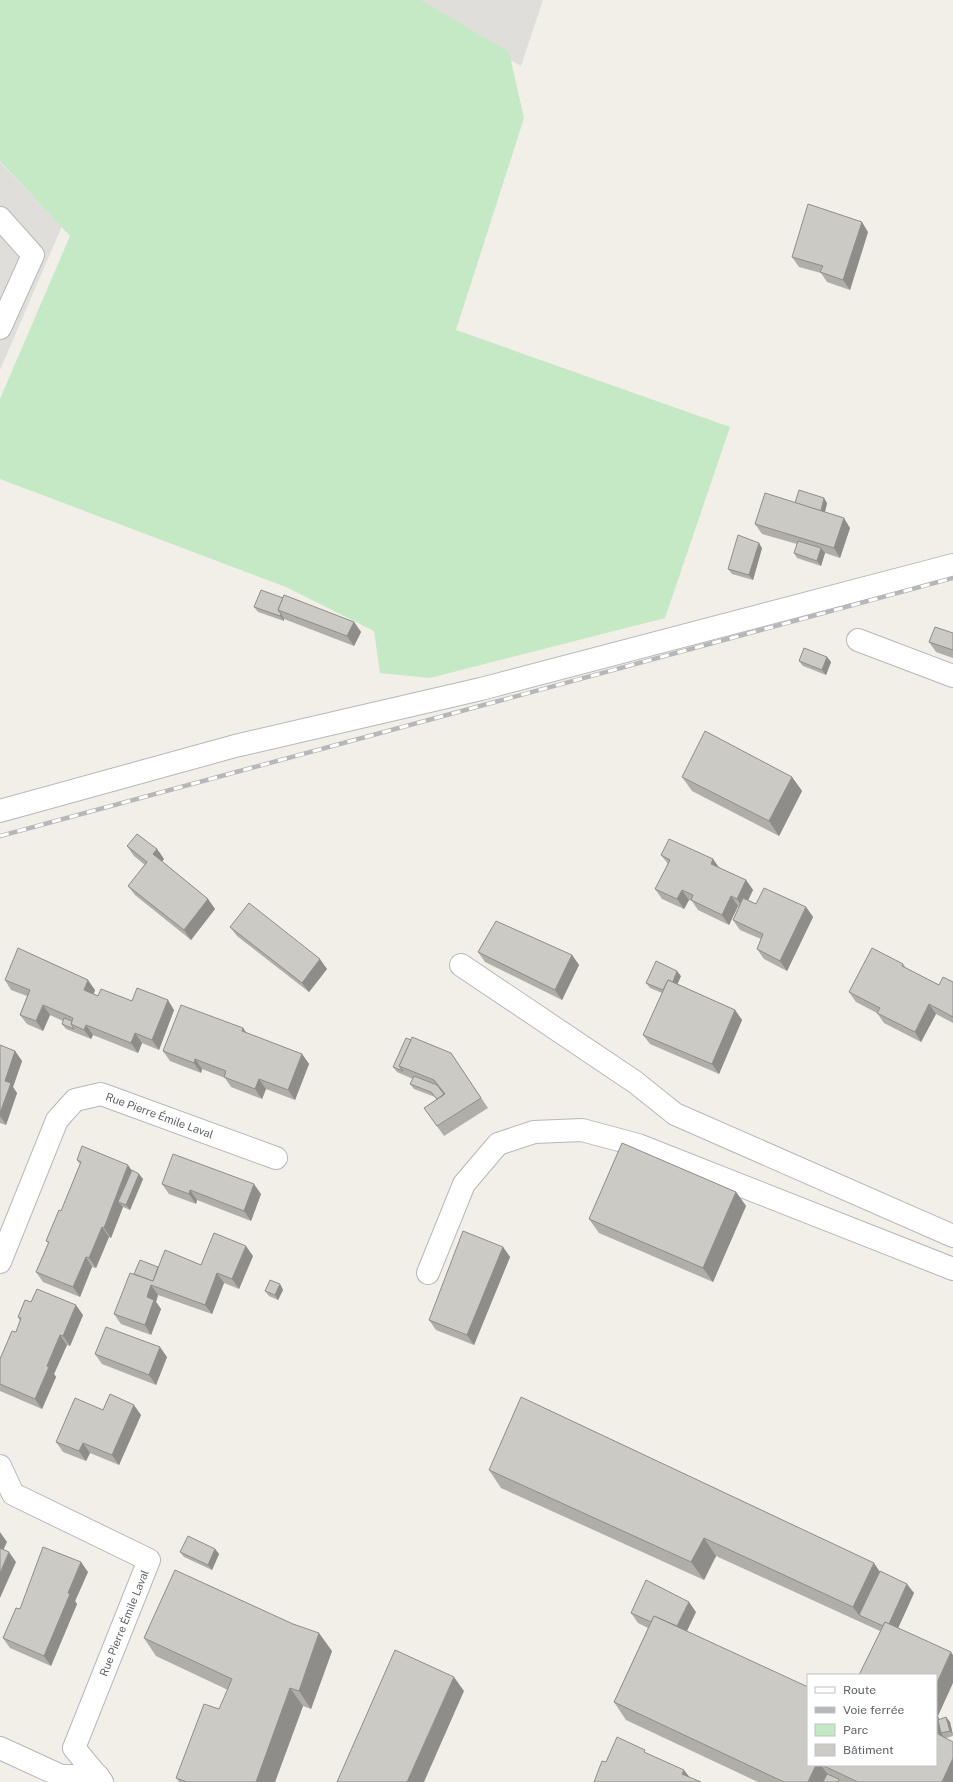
<svg xmlns="http://www.w3.org/2000/svg" width="953" height="1782" font-family="'Public Sans',sans-serif">
<style>
.industrial{fill:#e0deda}
.green{fill:#c5e8c5}
.lines{fill:none;stroke-linecap:round;stroke-linejoin:round}
.minor-casing{stroke:#b5b8bc;stroke-width:24}
.minor{stroke:#fff;stroke-width:22}
.rail-casing{stroke:#b6b7b8;stroke-width:4.5}
.rail{stroke:#fff;stroke-width:3;stroke-dasharray:9;stroke-linecap:butt}
.wall{fill:#afaea9}
.shaded-wall{fill:#8f8d8a}
.building{fill:#cccac5;stroke:#8f8d8a}
.labels{text-anchor:middle;stroke-width:3;stroke-linejoin:round;paint-order:stroke}
.street-label{font-size:11px;fill:#5f6368;stroke:#fff}
</style>
<rect width="100%" height="100%" fill="#f1efe8"/>
<!-- industrial -->
<g class="industrial">
<path d="M403,0H543L521,66Z"/>
<path d="M0,162L58,223L62,226L0,370Z"/>
</g>
<!-- green -->
<path class="green" d="M0,0H420L509,52L524,118L456,330L730,427L665,618L430,678L380,673L374,631L286,587L0,479V399L70,236L0,161Z"/>
<g class="lines">
<defs>
<g id="minor">
<path d="M0,218L33,255L0,328"/>
<path d="M858,640L953,676"/>
<path d="M0,811L235,746L481,689L953,565"/>
<path d="M461,965L635,1082L675,1114L953,1236"/>
<path id="s1" d="M0,1262L57,1120L75,1100L101,1094L276,1158"/>
<path d="M428,1273L464,1184L498,1144L534,1132L582,1130L638,1145L953,1269"/>
<path d="M0,1466L13,1494L149,1560L74,1748L102,1782"/>
<path d="M0,1748L61,1776H98"/>
</g>
</defs>
<!-- minor casing -->
<use href="#minor" class="minor-casing"/>
<!-- minor -->
<use href="#minor" class="minor"/>
<defs>
<path id="rail" d="M0,836L953,578"/>
</defs>
<!-- rail casing -->
<use href="#rail" class="rail-casing"/>
<!-- rail -->
<use href="#rail" class="rail"/>
</g>
<!-- wall -->
<g class="wall">
<path d="M868,232L850,290L827,282L821,273L799,267L792,257Z"/>
<path d="M795,503H827L825,512L850,528L840,558L825,553L821,566L797,558L794,553L797,544L762,534L755,524Z"/>
<path d="M762,548L753,580L732,574L728,569Z"/>
<path d="M283,598L354,622L361,632L354,646L284,619V621L258,612L254,607Z"/>
<path d="M953,633V658L936,652L929,642Z"/>
<path d="M827,657L831,662L826,675L803,666L799,661Z"/>
<path d="M682,777H792L802,791L779,836L692,791Z"/>
<path d="M127,846L157,849L164,859L162,861L208,899L215,909L191,940L135,895L128,886L145,865L134,856Z"/>
<path d="M661,855L713,859L718,867L746,880L753,890L748,900L756,904L806,907L813,917L787,971L764,959L757,949L761,939L740,930L733,920L739,907L738,906L729,925L698,910L692,901L689,900L684,909L662,899L655,889L668,864Z"/>
<path d="M230,927L327,969L309,992L237,936Z"/>
<path d="M478,952L572,955L579,965L562,1000L485,962Z"/>
<path d="M903,964L906,968L939,985L953,982V1023L936,1014L921,1042L884,1023L877,1013L856,1002L849,992Z"/>
<path d="M681,976L677,984L735,1010L742,1020L719,1074L650,1044L643,1035L662,993L650,988L646,983Z"/>
<path d="M5,980L95,990L94,994L98,996L132,1001L174,1010L159,1050L142,1043L138,1053L93,1035L91,1039L66,1029L62,1024L63,1021L50,1015L43,1031L27,1024L20,1015L27,996L11,990Z"/>
<path d="M243,1028L246,1033L302,1054L309,1064L295,1100L266,1089L262,1099L231,1087L225,1078L202,1069L201,1073L170,1061L163,1051Z"/>
<path d="M411,1040L451,1053L488,1108L444,1136L424,1108L437,1099L435,1097L414,1089L410,1084L413,1079L397,1072L393,1067Z"/>
<path d="M0,1045L15,1051L22,1061L13,1087L17,1093L6,1125L0,1123Z"/>
<path d="M77,1160L132,1170L143,1179L130,1210L123,1207L111,1238L109,1237L96,1268L92,1267L80,1297L43,1282L36,1272L48,1243L46,1241L61,1211L80,1164Z"/>
<path d="M162,1184L261,1194L251,1221L197,1200L196,1204L169,1194Z"/>
<path d="M736,1192L746,1206L713,1282L599,1233L589,1219Z"/>
<path d="M503,1247L510,1257L474,1345L436,1330L429,1320Z"/>
<path d="M253,1256L239,1289L224,1283L212,1314L158,1295L156,1302L161,1309L151,1335L121,1324L114,1314L134,1274L158,1267L201,1265Z"/>
<path d="M280,1284L283,1290L278,1300L269,1296L265,1291Z"/>
<path d="M31,1302L83,1315L70,1346L67,1345L54,1374L56,1377L42,1409L0,1391V1359L16,1332L20,1321L18,1317Z"/>
<path d="M95,1354L167,1357L156,1385L102,1364Z"/>
<path d="M103,1410L141,1415L119,1465L90,1453L86,1461L63,1452L56,1442Z"/>
<path d="M489,1470L880,1571L914,1593L898,1628L938,1716L940,1720L946,1717L950,1722L953,1736L946,1738L953,1782H758L626,1720L614,1702L648,1628L638,1623L631,1613L696,1612L687,1631L808,1765H936L880,1631L716,1556L704,1580L501,1488Z"/>
<path d="M215,1549L219,1554L212,1570L184,1557L180,1552Z"/>
<path d="M88,1572L75,1601L77,1604L51,1666L10,1648L3,1638L20,1609Z"/>
<path d="M144,1638L332,1651L311,1709L303,1706L275,1782H179L176,1778L219,1709L228,1690L156,1656Z"/>
</g>
<!-- shaded-wall -->
<g class="shaded-wall">
<path d="M862,222L868,232L850,290L843,280Z"/>
<path d="M824,498L827,503L823,520L820,515Z"/>
<path d="M844,518L850,528L840,558L834,548Z"/>
<path d="M759,543L762,548L753,580L749,575Z"/>
<path d="M821,548L825,553L821,566L817,561Z"/>
<path d="M281,614L284,619V621L280,616Z"/>
<path d="M354,622L361,632L354,646L347,636Z"/>
<path d="M827,657L831,662L826,675L822,670Z"/>
<path d="M792,777L802,791L779,836L769,821Z"/>
<path d="M157,849L164,859L160,864L153,854Z"/>
<path d="M713,859L720,869L711,864Z"/>
<path d="M746,880L753,890L744,909L737,899Z"/>
<path d="M682,890L689,900L684,909L677,899Z"/>
<path d="M731,896L738,906L729,925L722,915Z"/>
<path d="M208,899L215,909L191,940L184,930Z"/>
<path d="M806,907L813,917L787,971L780,961Z"/>
<path d="M572,955L579,965L562,1000L555,990Z"/>
<path d="M320,959L327,969L309,992L302,983Z"/>
<path d="M677,971L681,976L672,997L668,992Z"/>
<path d="M88,980L95,990L91,1000L84,990Z"/>
<path d="M168,1000L174,1010L159,1050L152,1040Z"/>
<path d="M929,1004L936,1014L921,1042L915,1032Z"/>
<path d="M43,1005L50,1015L43,1031L36,1021Z"/>
<path d="M735,1010L742,1020L719,1074L712,1064Z"/>
<path d="M86,1025L93,1035L91,1039L84,1030Z"/>
<path d="M243,1028L250,1038L242,1031Z"/>
<path d="M135,1033L142,1043L138,1053L131,1043Z"/>
<path d="M15,1051L22,1061L13,1087L17,1093L6,1125L0,1116V1113L5,1081Z"/>
<path d="M302,1054L309,1064L295,1100L288,1090Z"/>
<path d="M195,1059L202,1069L201,1073L194,1063Z"/>
<path d="M259,1079L266,1089L262,1099L255,1089Z"/>
<path d="M128,1165L135,1175L118,1202L123,1207L111,1238L104,1228Z"/>
<path d="M139,1174L143,1179L130,1210L126,1205Z"/>
<path d="M254,1184L261,1194L251,1221L244,1211Z"/>
<path d="M190,1190L197,1200L196,1204L189,1194Z"/>
<path d="M736,1192L746,1206L713,1282L703,1268Z"/>
<path d="M102,1227L109,1237L96,1268L89,1258Z"/>
<path d="M246,1246L253,1256L239,1289L232,1279Z"/>
<path d="M503,1247L510,1257L474,1345L467,1335Z"/>
<path d="M86,1257L92,1267L80,1297L73,1287Z"/>
<path d="M217,1273L224,1283L212,1314L205,1305Z"/>
<path d="M280,1284L283,1290L278,1300L275,1295Z"/>
<path d="M151,1285L158,1295L156,1302L161,1309L151,1335L145,1325L147,1297Z"/>
<path d="M76,1305L83,1315L70,1346L63,1336Z"/>
<path d="M60,1335L67,1345L54,1374L56,1377L42,1409L35,1399L47,1366Z"/>
<path d="M160,1347L167,1357L156,1385L149,1375Z"/>
<path d="M134,1405L141,1415L119,1465L112,1455Z"/>
<path d="M83,1443L90,1453L86,1461L79,1451Z"/>
<path d="M0,1532L7,1542L1,1555L0,1553Z"/>
<path d="M704,1538L716,1556L704,1580L691,1562Z"/>
<path d="M215,1549L219,1554L212,1570L208,1565Z"/>
<path d="M9,1552L16,1562L0,1598V1573Z"/>
<path d="M81,1562L88,1572L75,1601L77,1604L51,1666L44,1656L68,1593Z"/>
<path d="M874,1563L886,1581L859,1615L853,1607Z"/>
<path d="M907,1584L914,1593L894,1637L887,1628Z"/>
<path d="M689,1602L696,1612L682,1641L675,1631Z"/>
<path d="M319,1633L332,1651L311,1709L299,1691Z"/>
<path d="M951,1652L953,1655V1683L938,1716L943,1733H941L945,1738L938,1734L936,1728V1685Z"/>
<path d="M454,1677L464,1691L424,1782H407Z"/>
<path d="M290,1688L303,1706L275,1782H256Z"/>
<path d="M946,1717L950,1722L953,1735L950,1731Z"/>
<path d="M953,1758V1782H942Z"/>
<path d="M816,1765H821L831,1779L829,1782H808Z"/>
<path d="M684,1770L691,1779L682,1774Z"/>
</g>
<!-- building -->
<g class="building">
<path d="M808,204L862,222L843,280L820,272L823,266L792,257Z"/>
<path d="M799,490L824,498L821,511L795,503Z"/>
<path d="M765,493L844,518L834,548L755,524Z"/>
<path d="M738,535L759,543L749,575L728,569Z"/>
<path d="M798,541L821,548L817,561L794,553Z"/>
<path d="M261,590L283,598L278,610L281,614L280,616L254,607Z"/>
<path d="M284,595L354,622L347,636L278,610Z"/>
<path d="M935,627L953,633V650L929,642Z"/>
<path d="M804,648L827,657L822,670L799,661Z"/>
<path d="M705,731L792,777L769,821L682,777Z"/>
<path d="M137,834L157,849L153,854L208,899L184,930L128,886L147,862L127,846Z"/>
<path d="M669,839L713,859L711,864L746,880L737,899L731,896L722,915L691,900L693,895L682,890L677,899L655,889L670,860L661,855Z"/>
<path d="M764,888L806,907L780,961L757,949L763,934L733,920L743,898L756,904Z"/>
<path d="M249,903L320,959L302,983L230,927Z"/>
<path d="M496,921L572,955L555,990L478,952Z"/>
<path d="M18,948L88,980L84,990L98,996L101,989L132,1001L137,988L168,1000L152,1040L135,1033L131,1043L86,1025L84,1030L71,1024L73,1018L43,1005L36,1021L20,1015L30,990L5,980Z"/>
<path d="M872,948L903,964L902,966L939,985L943,977L953,982V1017L929,1004L915,1032L877,1013L880,1008L849,992Z"/>
<path d="M656,961L677,971L673,982L668,980L663,990L646,983Z"/>
<path d="M668,980L735,1010L712,1064L643,1035Z"/>
<path d="M181,1005L243,1028L242,1031L302,1054L288,1090L259,1079L255,1089L224,1077L226,1071L195,1059L194,1063L163,1051Z"/>
<path d="M64,1018L72,1021L71,1024L74,1029L62,1024Z"/>
<path d="M412,1037L451,1053L481,1098L437,1126L424,1108L445,1094L434,1080L399,1066Z"/>
<path d="M406,1038L411,1040L399,1066L403,1071L393,1067Z"/>
<path d="M0,1045L15,1051L5,1081L11,1083L0,1113Z"/>
<path d="M414,1076L437,1085L444,1094L437,1099L431,1092L410,1084Z"/>
<path d="M622,1143L736,1192L703,1268L589,1219Z"/>
<path d="M82,1146L128,1165L104,1228L102,1227L89,1258L86,1257L73,1287L36,1272L49,1242L46,1241L59,1210L61,1211L81,1162L77,1160Z"/>
<path d="M173,1154L254,1184L244,1211L190,1190L189,1194L162,1184Z"/>
<path d="M132,1170L139,1174L126,1205L118,1202Z"/>
<path d="M463,1231L503,1247L467,1335L429,1320Z"/>
<path d="M214,1233L246,1246L232,1279L217,1273L205,1305L151,1285L147,1297L154,1300L145,1325L114,1314L130,1273L153,1281L165,1250L201,1265Z"/>
<path d="M140,1260L158,1267L153,1281L134,1274Z"/>
<path d="M270,1280L280,1284L275,1295L265,1291Z"/>
<path d="M37,1289L76,1305L63,1336L60,1335L47,1366L49,1367L35,1399L0,1384V1359L12,1331L16,1332L21,1318L18,1317L25,1300L31,1302Z"/>
<path d="M106,1327L160,1347L149,1375L95,1354Z"/>
<path d="M110,1394L134,1405L112,1455L83,1443L79,1451L56,1442L75,1398L103,1410Z"/>
<path d="M521,1397L874,1563L853,1607L704,1538L691,1562L489,1470Z"/>
<path d="M188,1536L215,1549L208,1565L180,1552Z"/>
<path d="M43,1547L81,1562L68,1593L70,1594L44,1656L3,1638L16,1608L20,1609Z"/>
<path d="M0,1548L9,1552L0,1573Z"/>
<path d="M175,1570L293,1624L319,1633L299,1691L290,1688L256,1782H187L176,1778L204,1704L219,1709L232,1679L144,1638Z"/>
<path d="M880,1571L907,1584L889,1624L885,1622L883,1626L859,1615Z"/>
<path d="M646,1580L689,1602L677,1626L654,1616L651,1622L631,1613Z"/>
<path d="M654,1616L808,1687V1765H816L808,1782H784L614,1702Z"/>
<path d="M885,1622L951,1652L936,1685V1675H859Z"/>
<path d="M395,1650L454,1677L407,1782H337Z"/>
<path d="M946,1717L950,1731L941,1733L938,1720Z"/>
<path d="M936,1728L938,1734L953,1742V1758L942,1782H858L822,1765H936Z"/>
<path d="M617,1737L645,1750L644,1752L684,1770L682,1774L701,1782H594L602,1761L606,1762Z"/>
<path d="M827,1774L839,1779L838,1782H823Z"/>
</g>
<g class="labels">
<!-- street labels -->
<g class="street-label">
<text dy="4" stroke="none"><textPath href="#s1" startOffset="269">Rue Pierre Émile Laval</textPath></text>
<text transform="translate(124 1623) rotate(-68)" y="4">Rue Pierre Émile Laval</text>
</g>
</g>
<!-- legend -->
<rect x="807" y="1674" width="130" height="92" fill="#ffffff" stroke="#bfc1c3"/>
<rect x="815" y="1687" width="20" height="6" fill="#ffffff" stroke="#bfc1c3"/>
<text x="843" y="1694" font-size="12" fill="#5f6368">Route</text>
<rect x="815" y="1707" width="20" height="6" fill="#b6b7b8" stroke="#bfc1c3"/>
<text x="843" y="1714" font-size="12" fill="#5f6368">Voie ferrée</text>
<rect x="815" y="1724" width="20" height="12" fill="#c5e8c5" stroke="#bfc1c3"/>
<text x="843" y="1734" font-size="12" fill="#5f6368">Parc</text>
<rect x="815" y="1744" width="20" height="12" fill="#cccac5" stroke="#bfc1c3"/>
<text x="843" y="1754" font-size="12" fill="#5f6368">Bâtiment</text>
</svg>
